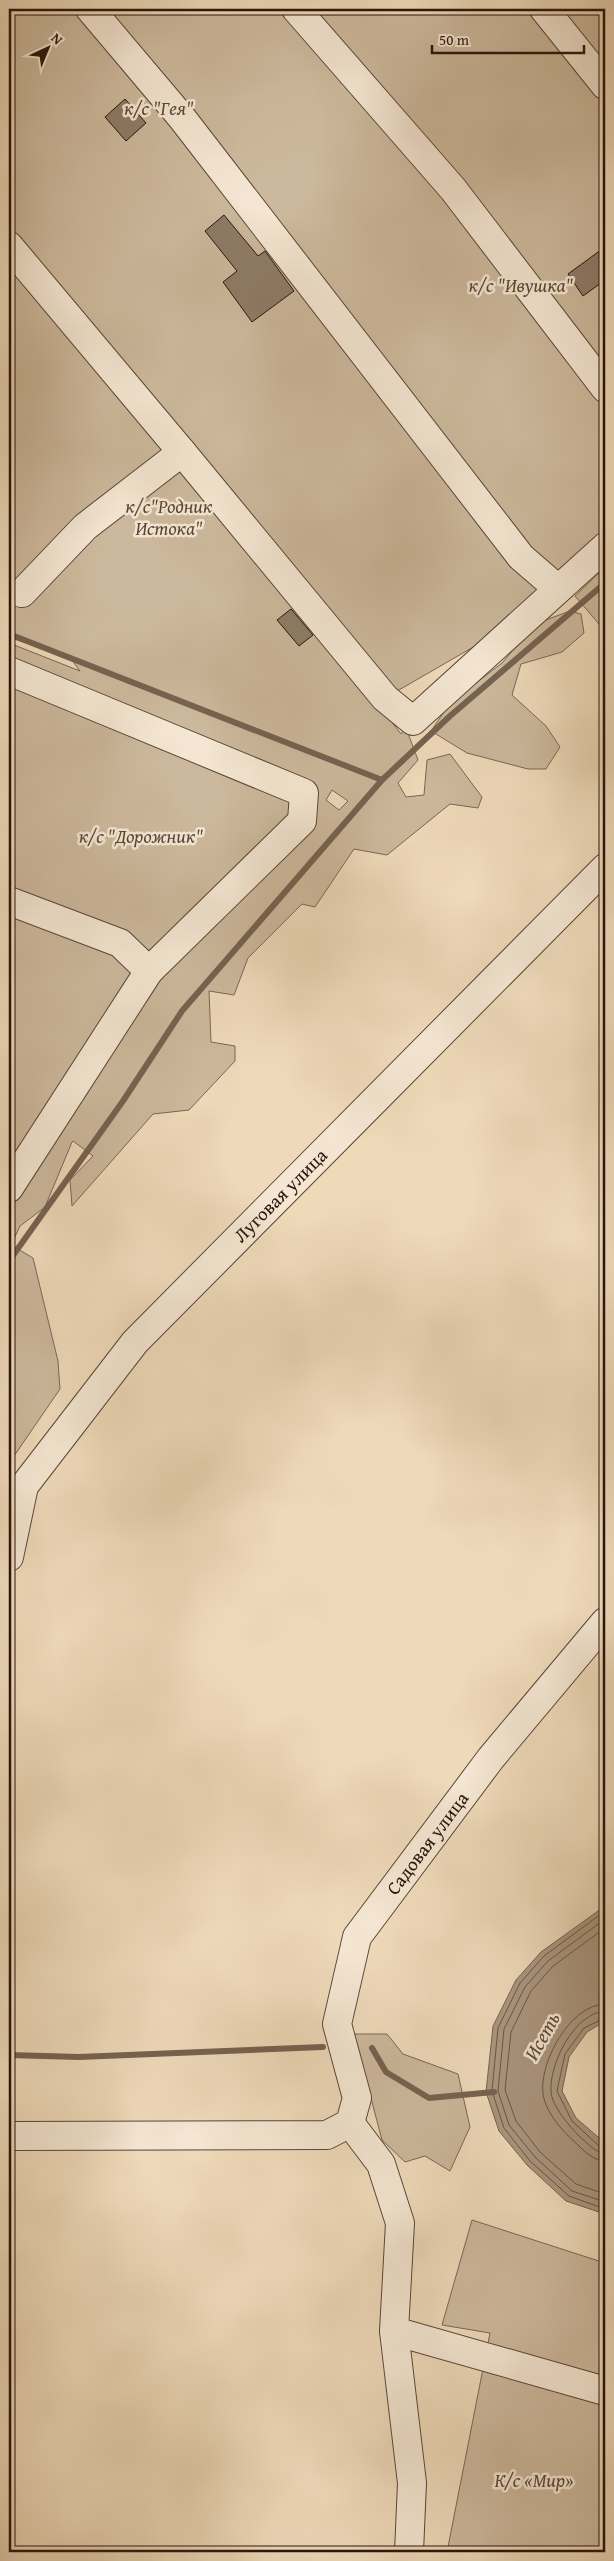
<svg xmlns="http://www.w3.org/2000/svg" width="614" height="2561" font-family="'Gentium Book Plus',serif">
<style>
.green{fill:#ccb89c;stroke:#7a6654;fill-rule:evenodd}
.water{fill:#aa967e;stroke:#766250}
.lines{fill:none;stroke-linecap:round;stroke-linejoin:round}
.shore{stroke:#685645;stroke-width:1}
.stream{stroke:#766250;stroke-width:6}
.building{fill:#8e7b66;stroke:#27150c}
.minor-casing{stroke:#594637;stroke-width:30}
.minor{stroke:#f4e6d2;stroke-width:28}
.labels{text-anchor:middle;stroke-width:5;stroke-linejoin:round;paint-order:stroke}
.park-label{font-size:19px;font-style:italic;fill:#594637;stroke:#f4e6d2}
.street-label{font-size:19px;fill:#27150c;stroke:#f4e6d2}
.water-label{font-size:20px;font-style:italic;fill:#5b493a;stroke:#f4e6d2}
</style>
<rect width="100%" height="100%" fill="#eed9b9"/>
<filter id="stains"><feTurbulence type="fractalNoise" baseFrequency=".004" numOctaves="4"/><feColorMatrix values="0 0 0 0 .2 0 0 0 0 .09 0 0 0 0 .02 0 0 0 .5 -.17"/></filter>
<radialGradient id="worn" r=".72"><stop offset=".6" stop-color="#630" stop-opacity="0"/><stop offset="1" stop-color="#630" stop-opacity=".3"/></radialGradient>
<!-- green -->
<g class="green">
<path d="M9,9H605V538L482,642L385,698L378,704L401,734L406,728L418,760L398,783L406,797L424,795L427,760L450,754L482,797L478,808L450,804L387,855L354,849L315,907L302,904L248,958L234,995L209,991L211,1042L235,1046V1061L189,1110L153,1114L72,1206L70,1180L93,1156L73,1141L72,1142L45,1207L20,1226L11,1245L33,1258L58,1361L60,1389L14,1456L9,1482V643L80,671L71,659L9,637ZM332,790L348,801L339,810L326,800Z"/>
<path d="M605,567V631L575,596Z"/>
<path d="M570,611L581,614L584,633L562,652L521,664L512,695L546,726L560,747L546,769H528L467,753L431,731L450,703L502,663L535,624Z"/>
<path d="M354,2034H387L403,2054L458,2074L470,2127L450,2171L425,2156L405,2162L382,2140Z"/>
<path d="M472,2220L605,2263V2552H447L490,2333L442,2325Z"/>
</g>
<!-- water -->
<path class="water" d="M605,1906V2021L587,2032L569,2057L562,2091L576,2118L605,2143V2214L566,2201L527,2165L499,2131L486,2092L493,2026L516,1980L541,1952Z"/>
<g class="lines">
<!-- shore -->
<g class="shore">
<path d="M605,1911L544,1956L520,1983L498,2028L492,2091L504,2128L530,2161L569,2196L605,2209"/>
<path d="M605,1919L548,1961L525,1987L504,2029L498,2091L509,2125L535,2157L572,2191L605,2202"/>
<path d="M605,1928L553,1966L531,1991L511,2032L505,2090L516,2121L540,2152L576,2184L605,2194"/>
<path d="M605,2004C570,2005 539,2062 543,2094C546,2113 563,2132 577,2144C585,2152 593,2160 605,2161"/>
<path d="M605,2011C574,2013 549,2064 551,2092C552,2106 570,2127 580,2137C588,2143 595,2153 605,2153"/>
<path d="M605,2018L584,2028L565,2054L557,2091L572,2121L598,2145L605,2147"/>
</g>
<!-- stream -->
<g class="stream">
<path d="M9,634L382,780"/>
<path d="M9,1261L123,1101L182,1011L382,780L450,716L605,583"/>
<path d="M372,2048L386,2072L429,2098L494,2092"/>
<path d="M9,2055L79,2057L323,2047"/>
</g>
</g>
<!-- building -->
<g class="building">
<path d="M125,99L146,123L126,141L105,117Z"/>
<path d="M224,215L258,256L265,251L294,291L252,322L223,282L237,271L205,231Z"/>
<path d="M605,247V280L583,296L568,274Z"/>
<path d="M291,609L313,635L299,646L277,620Z"/>
</g>
<g class="lines">
<defs>
<g id="minor">
<path d="M90,9L182,118L521,557L558,589"/>
<path d="M296,9L453,189L605,388"/>
<path d="M544,9L605,85"/>
<path d="M9,246L182,452L385,698L413,721L605,547"/>
<path d="M22,593L85,527L182,452"/>
<path d="M9,671L304,793L302,821L149,971L9,1188"/>
<path d="M9,901L120,943L149,971"/>
<path d="M9,1557L24,1486L135,1342L605,868"/>
<path d="M350,2123L381,2164L400,2223L394,2331L412,2483L409,2552"/>
<path d="M9,2136L327,2135L350,2123L357,2098L337,2024L357,1937L491,1758L605,1622"/>
<path d="M394,2331L605,2391"/>
</g>
</defs>
<!-- minor casing -->
<use href="#minor" class="minor-casing"/>
<!-- minor -->
<use href="#minor" class="minor"/>
</g>
<g class="labels">
<!-- park labels -->
<g class="park-label">
<text x="159" y="115">к/с "Гея"</text>
<text x="521" y="292">к/с "Ивушка"</text>
<text x="169" y="513">к/с"Родник<tspan x="169" dy="22">Истока"</tspan></text>
<text x="141" y="843">к/с "Дорожник"</text>
<text x="534" y="2487">К/с «Мир»</text>
</g>
<!-- street labels -->
<g class="street-label">
<text transform="translate(280 1195) rotate(-45)" y="7">Луговая улица</text>
<text transform="translate(427 1843) rotate(-53)" y="7">Садовая улица</text>
</g>
<!-- water labels -->
<g class="water-label">
<text transform="translate(542 2036) rotate(-61)" y="7">Исеть</text>
</g>
</g>
<!-- margin -->
<rect width="614" height="2561" fill="none" stroke="#eed9b9" stroke-width="30"/>
<rect x="10" y="10" width="594" height="2541" fill="none" stroke="#27150c" stroke-width="2.5"/>
<rect x="15" y="15" width="584" height="2531" fill="none" stroke="#27150c"/>
<!-- north arrow -->
<g transform="translate(48 48) rotate(44)" stroke="#f4e6d2" stroke-width="4" paint-order="stroke">
<path d="M0-4L9 19L0 12L-9 19Z" fill="#27150c"/>
<text y="-8" font-size="14" font-weight="bold" text-anchor="middle" fill="#27150c">N</text>
</g>
<!-- scale -->
<path d="M432 45v8h152v-8" fill="none" stroke="#27150c" stroke-width="2.5"/>
<text x="439" y="45" font-size="15" fill="#27150c" stroke="#f4e6d2" stroke-width="4" paint-order="stroke">50 m</text>
<rect width="100%" height="100%" filter="url(#stains)"/>
<rect width="100%" height="100%" fill="url(#worn)"/>
</svg>
